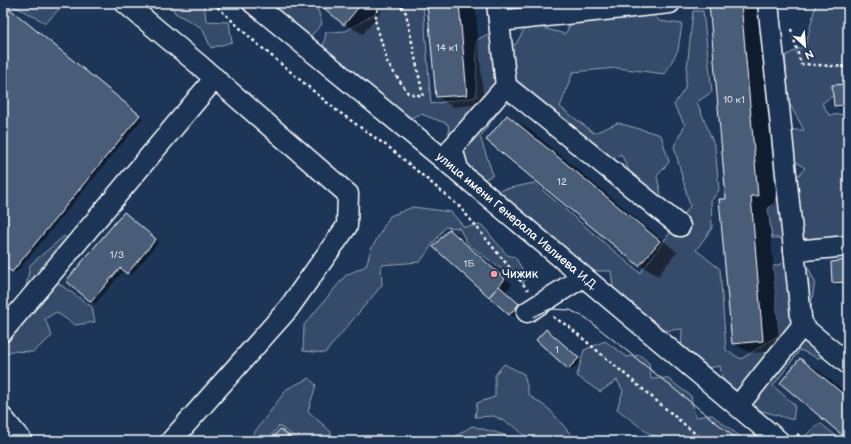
<svg xmlns="http://www.w3.org/2000/svg" width="851" height="444" font-family="'Balsamiq Sans',sans-serif">
<style>
.green{fill:#364b69;stroke:#9aa5b4}
.shadow{fill:#0007}
.building{fill:#4a5d79;stroke:#fff}
.lines{fill:none;stroke-linecap:round;stroke-linejoin:round}
.minor-casing{stroke:#fff;stroke-width:23}
.path{stroke:#fff;stroke-width:2.5;stroke-dasharray:3 3;stroke-linecap:butt}
.minor{stroke:#1d3557;stroke-width:20}
.tram{stroke:#fff;stroke-width:1}
.poi-dot{fill:#ff9aa2;stroke:#1d3557;stroke-width:1.5}
.labels{text-anchor:middle;stroke-width:4;stroke-linejoin:round;paint-order:stroke}
.number-label{font-size:10px;fill:#d2d6de}
.street-label{font-size:12px;fill:#fff;stroke:#1d3557}
.poi-label{font-size:12px;fill:#fff;stroke:#1d3557;text-anchor:start}
</style>
<rect width="100%" height="100%" fill="#1d3557"/>
<filter id="ink" filterUnits="userSpaceOnUse"><feTurbulence type="fractalNoise" baseFrequency=".025" numOctaves="2"/><feDisplacementMap in="SourceGraphic" scale="8" xChannelSelector="R" yChannelSelector="G"/><feConvolveMatrix kernelMatrix="1 2 1 2 8 2 1 2 1" color-interpolation-filters="sRGB"/></filter>
<g filter="url(#ink)">
<!-- green -->
<g class="green">
<path d="M8,3H62L63,5L46,23Z"/>
<path d="M170,3H204L206,21L229,22L232,42L211,48L202,28L175,13Z"/>
<path d="M275,3H310L318,10L322,24L307,40L274,16Z"/>
<path d="M380,3H423L431,104L476,97L477,40L488,34L515,45L528,24L565,34L570,25L540,3H647L659,21L682,24L678,50L665,74L617,68L573,72L560,107L594,133L618,123L661,135L669,162L657,176L662,200L637,187L621,154L594,170L549,133L499,84L502,107L480,137L493,175L482,181L452,159L448,124L421,114L405,120L322,55L326,32L346,31L376,13Z"/>
<path d="M816,3H848V86L822,103L829,115L848,114V188L846,189L848,197V258L804,238H772L768,209L805,168L773,146L777,130H804L789,103L785,56L806,45Z"/>
<path d="M693,11H703L712,92L697,102L715,147L719,190L711,201L712,228L696,250L720,269L726,350L741,359L779,335L773,266L804,259L815,282L810,312L790,322L831,344V356L818,358L800,350L773,386L795,405L793,420L756,409L725,393L720,366L693,370L681,363L682,329L645,333L616,312L611,271H581L496,191L534,183L640,273L690,206L674,146L685,125L674,105L685,88Z"/>
<path d="M413,207L451,212L464,227L482,225L507,255L515,257L527,277L523,283L497,266L468,244L459,228L445,227L420,262L381,265L382,285L325,353L303,351L304,325L346,275L366,266L371,249L390,216Z"/>
<path d="M64,236L79,246L58,283L92,307L95,322L75,325L56,312L45,319L52,336L33,352L11,351L3,358V315H4L26,287L30,265Z"/>
<path d="M605,341L627,357L640,355L649,363L651,379L667,378L691,396L695,417L712,415L742,438V441H667L666,439L649,434L617,409L623,391L617,380L600,392L577,376L584,350Z"/>
<path d="M504,364L524,374L529,395L550,410L573,437L590,438L592,441H530L515,427L494,416L475,417L477,403L495,397V375Z"/>
<path d="M309,378L316,385L308,411L331,432L332,441H301L279,426L267,441H248L287,389Z"/>
<path d="M820,423L842,441H799Z"/>
<path d="M472,426L505,435L506,441H448Z"/>
</g>
<!-- shadow -->
<g class="shadow">
<path d="M319,3H372L382,11L363,34L345,24Z"/>
<path d="M428,3H475L484,104L454,107L437,97Z"/>
<path d="M710,3H746L759,10L776,205L768,206L781,351L750,353L733,343L727,200Z"/>
<path d="M11,10L143,118L16,273L3,263V19Z"/>
<path d="M848,85V107L839,108L835,106Z"/>
<path d="M507,116L525,126L677,252L658,276L640,265L488,140Z"/>
<path d="M128,216L159,242L131,275L124,270L95,304L67,281Z"/>
<path d="M449,230L457,234L512,284L505,292L522,307L514,317L434,247Z"/>
<path d="M847,261L848,262V283L837,285L833,283Z"/>
<path d="M550,332L581,361L572,370L537,340Z"/>
<path d="M801,360L818,370L848,394V438Z"/>
<path d="M280,430L291,436L297,441H272Z"/>
</g>
<!-- building -->
<g class="building">
<path d="M318,3H362L344,25Z"/>
<path d="M427,3H459L467,95L436,97Z"/>
<path d="M709,3H741L758,196H751L763,341L732,344L719,199H726Z"/>
<path d="M10,9L140,115L12,272L3,265V18Z"/>
<path d="M848,84V105L834,106L832,85Z"/>
<path d="M507,115L660,241L639,266L486,140Z"/>
<path d="M124,212L156,239L127,274L120,268L91,302L66,281Z"/>
<path d="M449,229L505,279L489,297L433,247Z"/>
<path d="M847,260L848,282L832,283L831,262Z"/>
<path d="M499,286L519,304L509,315L489,297Z"/>
<path d="M546,329L579,358L568,369L536,340Z"/>
<path d="M800,358L848,398V440L780,383Z"/>
<path d="M280,429L296,441H270Z"/>
</g>
<g class="lines">
<defs>
<g id="minor">
<path d="M125,3L197,63L348,194L347,226L288,309L171,441"/>
<path d="M253,3L459,172L779,441"/>
<path d="M768,3L802,326"/>
<path d="M499,21L670,3"/>
<path d="M506,86L680,226"/>
<path d="M459,172L452,148L506,86L497,3"/>
<path d="M794,251L848,246"/>
<path d="M527,312L583,277"/>
<path d="M3,331L215,78"/>
<path d="M738,406L802,326L848,364"/>
<path d="M3,418L22,441"/>
</g>
</defs>
<!-- minor casing -->
<use href="#minor" class="minor-casing"/>
<!-- path -->
<g class="path">
<path d="M213,3L255,42L336,110L391,149L460,207L528,290"/>
<path d="M379,3L375,20L388,64L408,93L423,96L406,13L399,3"/>
<path d="M791,29L801,64L848,67"/>
<path d="M553,317L568,326L704,441"/>
<path d="M797,434L805,441"/>
</g>
<!-- minor -->
<use href="#minor" class="minor"/>
<!-- tram -->
<path class="tram" d="M533,317L550,309L570,310L586,318L739,441"/>
</g>
</g>
<!-- markers -->
<circle class="poi-dot" cx="494" cy="274" r="4"/>
<g class="labels">
<!-- number labels -->
<g class="number-label">
<text x="447" y="51">14 к1</text>
<text x="734" y="103">10 к1</text>
<text x="562" y="185">12</text>
<text x="117" y="258">1/3</text>
<text x="469" y="267">1Б</text>
<text x="557" y="353">1</text>
</g>
<!-- street labels -->
<g class="street-label">
<text transform="translate(517 221) rotate(40)" y="4">улица имени Генерала Ивлиева И.Д.</text>
</g>
<!-- poi labels -->
<g class="poi-label">
<text x="502" y="278">Чижик</text>
</g>
</g>
<!-- margin -->
<rect width="851" height="444" fill="none" stroke="#1d3557" stroke-width="16"/>
<rect x="8" y="8" width="835" height="428" fill="none" stroke="#fff" stroke-width="1.5" filter="url(#ink)"/>
<!-- north arrow -->
<g transform="translate(805 46) rotate(154)" stroke="#1d3557" stroke-width="3" paint-order="stroke">
<path d="M0-3L7 15L0 10L-7 15Z" fill="#ffffff"/>
<text y="-6" font-size="11" font-weight="bold" text-anchor="middle" fill="#ffffff">N</text>
</g>
</svg>
